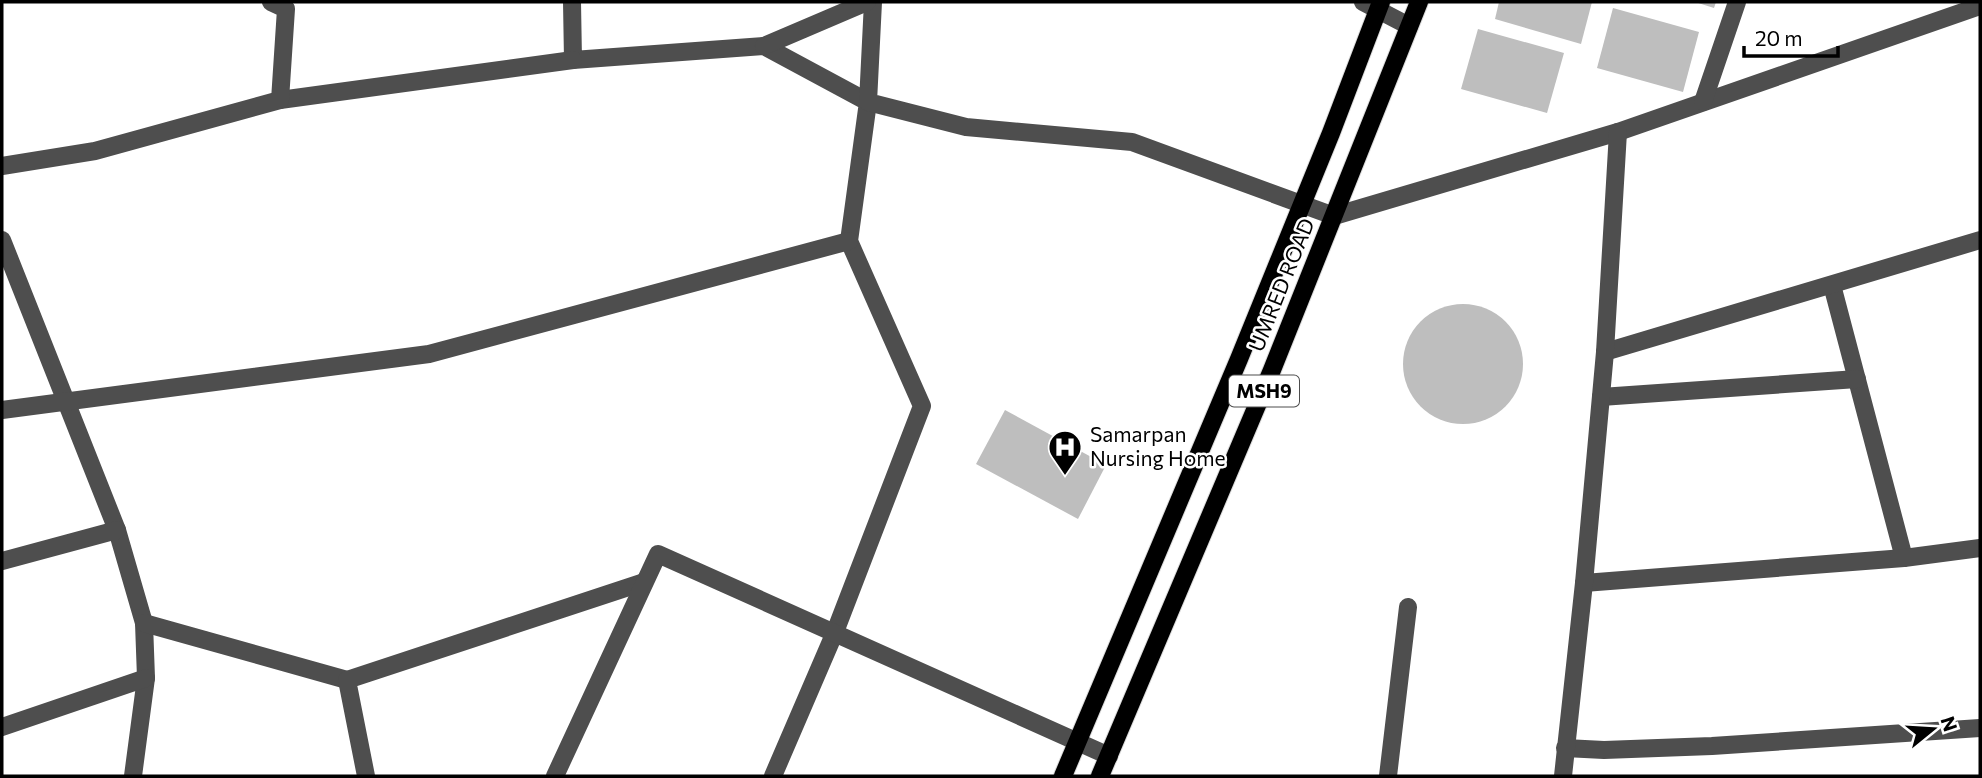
<svg xmlns="http://www.w3.org/2000/svg" width="1982" height="778" font-family="Commissioner,sans-serif">
<style>
.building{fill:#bebebe}
.lines{fill:none;stroke-linecap:round;stroke-linejoin:round}
.major-casing{stroke:#dbdbdb;stroke-width:20}
.minor{stroke:#4e4e4e;stroke-width:18}
.major{stroke:#000;stroke-width:18}
.labels{text-anchor:middle;stroke-width:5;stroke-linejoin:round;paint-order:stroke}
.shield{fill:#fff;stroke:#4c4c4c;stroke-width:2}
.shield-label{font-size:19px;font-weight:bold;fill:#000}
.street-label{font-size:21px;fill:#000;stroke:#fff}
.poi-label{font-size:21px;fill:#000;stroke:#fff;text-anchor:start}
</style>
<rect width="100%" height="100%" fill="#fff"/>
<!-- building -->
<g class="building">
<path d="M1499,2H1592L1581,44L1495,19Z"/>
<path d="M1695,2H1716L1714,8Z"/>
<path d="M1613,8L1699,32L1683,92L1597,68Z"/>
<path d="M1478,29L1564,53L1547,113L1461,89Z"/>
<circle cx="1463" cy="364" r="60"/>
<path d="M1005,410L1106,465L1078,519L976,464Z"/>
</g>
<g class="lines">
<defs>
<g id="major">
<path d="M1063,776L1239,359L1331,133L1381,2"/>
<path d="M1100,776L1272,370L1419,2"/>
</g>
</defs>
<!-- major casing -->
<use href="#major" class="major-casing"/>
<!-- minor -->
<g class="minor">
<path d="M572,2L573,60L764,46L868,102L849,241L922,406L835,632L773,776"/>
<path d="M873,2L868,102L966,127L1132,142L1334,216L1618,132L1980,6"/>
<path d="M1363,2L1409,26"/>
<path d="M764,46L867,2"/>
<path d="M280,100L573,60"/>
<path d="M1703,102L1737,2"/>
<path d="M2,166L95,151L280,100L286,9L271,2"/>
<path d="M2,240L117,530L144,623L146,678L133,776"/>
<path d="M1832,285L1904,558"/>
<path d="M1605,352L1980,240"/>
<path d="M1601,397L1857,379"/>
<path d="M2,410L429,354L849,241"/>
<path d="M2,561L117,530"/>
<path d="M1584,583L1904,558L1980,548"/>
<path d="M144,623L347,680"/>
<path d="M2,727L146,678"/>
<path d="M1565,748L1604,750L1712,746L1980,728"/>
<path d="M366,776L347,680L644,582"/>
<path d="M555,776L658,554L1109,756"/>
<path d="M1388,776L1408,607"/>
<path d="M1563,776L1584,583L1605,352L1618,132"/>
</g>
<!-- major -->
<use href="#major" class="major"/>
</g>
<!-- icons -->
<defs>
<symbol id="hospital-pin" viewBox="-11 -11 22 30"><path d="M0 17L-7.5 6A9.5 9.5 0 1 1 7.5 6Z" fill="#000" stroke="#fff"/><path d="M-5-5h3v3.5h4V-5h3V5h-3V1.5h-4V5h-3Z" fill="#fff"/></symbol>
</defs>
<g fill-rule="evenodd">
<use href="#hospital-pin" x="1046" y="428" width="38" height="52"/>
</g>
<g class="labels">
<!-- shield labels -->
<rect class="shield" x="1229" y="375.5" width="70" height="31" rx="5"/>
<g class="shield-label">
<text x="1264" y="398">MSH9</text>
</g>
<!-- street labels -->
<g class="street-label">
<text transform="translate(1282 285) rotate(-68)" y="7">UMRED ROAD</text>
</g>
<!-- poi labels -->
<g class="poi-label">
<text x="1090" y="442">Samarpan<tspan x="1090" dy="24">Nursing Home</tspan></text>
</g>
</g>
<!-- border -->
<rect width="1982" height="778" fill="none" stroke="#000000" stroke-width="7"/>
<!-- north arrow -->
<g transform="translate(1933 729) rotate(72)" stroke="#ffffff" stroke-width="5" paint-order="stroke">
<path d="M0-5L12 26L0 18L-12 26Z" fill="#000000"/>
<text y="-10" font-size="19" font-weight="bold" text-anchor="middle" fill="#000000">N</text>
</g>
<!-- scale -->
<path d="M1744 46v10h94v-10" fill="none" stroke="#000000" stroke-width="3.5"/>
<text x="1755" y="46" font-size="21" fill="#000000" stroke="#ffffff" stroke-width="5" paint-order="stroke">20 m</text>
</svg>
